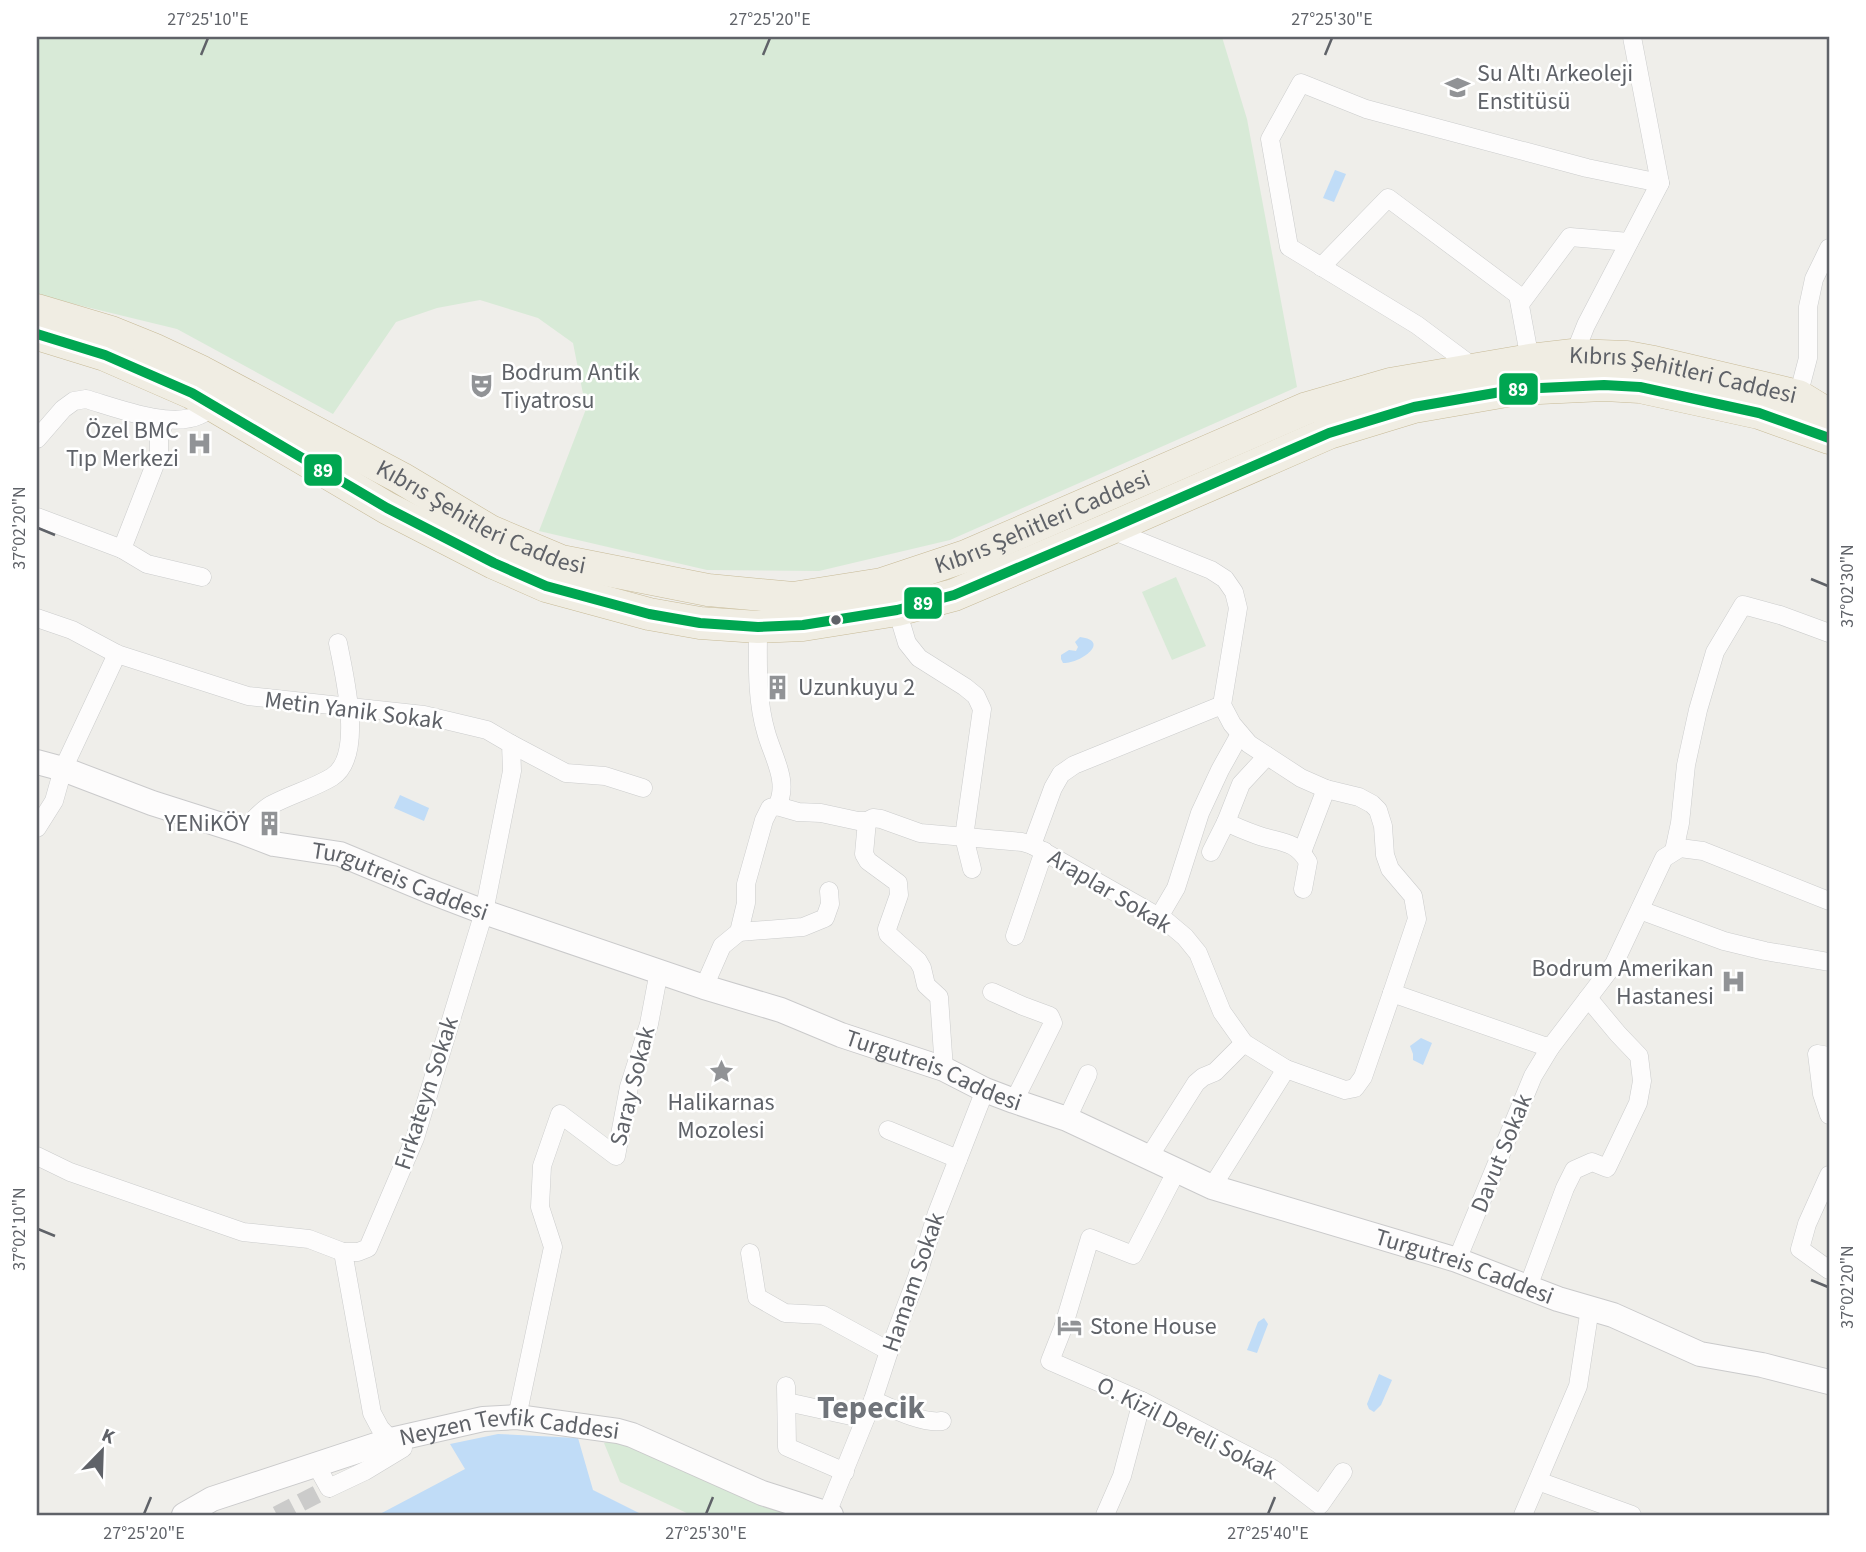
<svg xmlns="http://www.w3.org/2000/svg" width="1866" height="1552" font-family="'Source Sans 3',sans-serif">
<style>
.green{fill:#d8ead7}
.water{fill:#c0dcf7}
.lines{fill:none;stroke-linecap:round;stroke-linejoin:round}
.street-tunnel{stroke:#cbcbca;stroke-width:18;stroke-dasharray:18 9;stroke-linecap:butt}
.street-casing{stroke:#cbcccc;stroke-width:19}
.secondary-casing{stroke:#cacacb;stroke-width:26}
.highway-casing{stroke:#c7ba97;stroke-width:33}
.street{stroke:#fdfcfc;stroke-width:18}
.secondary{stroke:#fdfcfc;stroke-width:24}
.highway{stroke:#f0ede3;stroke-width:32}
.bus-1-casing{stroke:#fff;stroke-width:16}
.bus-1{stroke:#00a651;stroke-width:10}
.ticks{fill:none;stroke:#5f6268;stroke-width:2.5}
.bus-dot{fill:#5f6268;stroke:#fff;stroke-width:2.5}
.labels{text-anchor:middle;stroke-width:5;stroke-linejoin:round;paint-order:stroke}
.poi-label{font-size:24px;fill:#5f6268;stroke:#fff;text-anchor:start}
.street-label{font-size:24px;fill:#5f6268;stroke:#fff}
.district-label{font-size:32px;font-weight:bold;fill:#70747a;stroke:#fff}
.line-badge{stroke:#fff;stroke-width:2.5}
.badge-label{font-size:19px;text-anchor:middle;font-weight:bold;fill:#fff}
.neatline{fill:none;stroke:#5f6268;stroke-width:2.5}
.ticks-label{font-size:18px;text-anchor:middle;fill:#5f6268}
</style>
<rect width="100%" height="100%" fill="#efeeea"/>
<!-- green -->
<g class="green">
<path d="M37,37H1222L1247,119L1297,387L950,540L819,571L707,570L539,531L586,409L573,343L538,318L480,300L437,308L396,322L333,414L177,329L37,295Z"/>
<path d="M1176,577L1206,646L1172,660L1142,592Z"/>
<path d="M615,1439L787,1512V1515H691L620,1482L604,1443Z"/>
</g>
<!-- water -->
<g class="water">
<path d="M1335,170L1346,174L1334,202L1323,198Z"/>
<path d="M1080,637C1112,641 1080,664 1063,663L1061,659V655L1069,650L1076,651L1078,647L1075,642Z"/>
<path d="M400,795L429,808L424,821L394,808Z"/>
<path d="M1421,1038L1432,1043L1423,1065L1413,1060V1054L1410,1046Z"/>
<path d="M1264,1318L1268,1324L1257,1353L1247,1350L1258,1322Z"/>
<path d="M1379,1374L1392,1380L1381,1405L1374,1412L1369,1409L1367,1404Z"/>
<path d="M498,1434L578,1438L593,1490L643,1515H378L465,1469L450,1444Z"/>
</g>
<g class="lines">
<!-- street-tunnel -->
<path class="street-tunnel" d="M277,1515L329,1488"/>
<defs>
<g id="street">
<path d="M1321,267L1388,198L1518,295L1530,360"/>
<path d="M1520,304L1570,237L1629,242"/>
<path d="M1572,360L1586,325L1660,183L1632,37"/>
<path d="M1476,369L1417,325L1289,247L1270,139L1301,83L1366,109L1587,168L1660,183"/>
<path d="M1798,396L1808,358V307L1814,279L1829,248"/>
<path d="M165,420L159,439V454L122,549L147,564L202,577"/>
<path d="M37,439L63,409L74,401L86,399C117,408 170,429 200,415C205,413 209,408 213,404"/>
<path d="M37,517L122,549"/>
<path d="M1109,529L1211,570L1225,579L1234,592L1238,608L1222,705L1232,724L1249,744L1301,778L1326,789L1359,797L1372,804L1378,810L1383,826L1385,855L1390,869L1413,896L1417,919L1392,993L1550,1048L1614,964L1664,858L1680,848L1703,851L1829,901"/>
<path d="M897,610L907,643L919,658L965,687L976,696L982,709L964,837L972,869"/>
<path d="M37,618L72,630L117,654L248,696L424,715L487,730L511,744L512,771L484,912L415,1138L368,1248L358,1252H343L372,1413L380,1428L391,1440"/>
<path d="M511,744L566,773L605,776L643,788"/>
<path d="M777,806L798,812L821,813L858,821H867L873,818L881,819L920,833L1022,842L1032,845L1166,921L1185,937L1198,953L1222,1012L1244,1043L1286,1069L1345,1090L1355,1088L1363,1077L1392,993"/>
<path d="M867,821L864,854L868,861L898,883L899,895L887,929L888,934L918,961L922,968L926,985L939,997L944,1069"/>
<path d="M1226,822C1236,827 1246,831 1257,835C1279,843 1295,839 1308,862L1303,889"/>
<path d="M37,828L54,801L63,769L117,654"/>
<path d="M240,831C252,824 260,810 273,804C292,794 314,788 332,777C365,756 344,675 338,643"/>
<path d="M1032,845L1053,788L1061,774L1074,765L1222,705"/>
<path d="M1674,851L1680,823L1686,765L1698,710L1715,652L1743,605L1780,615L1829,633"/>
<path d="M1211,852L1226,822L1241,784L1267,756"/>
<path d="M1302,852L1326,789"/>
<path d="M1640,910L1724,941L1765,951L1829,962"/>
<path d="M1159,917L1176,888L1200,813L1220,770L1240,734"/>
<path d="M739,932L803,927L825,918L830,904L829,891"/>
<path d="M1015,936L1044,851"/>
<path d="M704,987L722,946L739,932L746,903V884L764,820L770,808L777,806C790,782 772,755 766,732C756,698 758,662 758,627"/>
<path d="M992,992L1023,1006L1050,1016L1053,1023L1014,1101"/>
<path d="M1829,1056L1817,1054L1822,1094L1829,1115"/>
<path d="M1067,1119L1088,1074"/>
<path d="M888,1130L958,1159"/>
<path d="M37,1156L70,1172L243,1232L309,1239L343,1252"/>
<path d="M1149,1157L1196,1083L1203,1077L1215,1072L1244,1043"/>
<path d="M1177,1170L1133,1255L1090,1238L1063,1328L1050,1361L1142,1401L1273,1469L1320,1505L1343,1472"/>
<path d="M1829,1175L1807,1224L1800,1249L1829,1270"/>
<path d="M1212,1187L1286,1069"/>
<path d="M750,1253L757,1297L785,1313L823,1315L889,1351"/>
<path d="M1457,1260L1533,1076L1550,1048"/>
<path d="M1528,1287L1565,1188L1574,1170L1592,1162L1607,1168L1638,1103L1642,1081L1639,1056L1618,1034L1588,998"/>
<path d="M786,1386L787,1447L845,1472"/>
<path d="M873,1400C891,1408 922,1424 942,1421"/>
<path d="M787,1402L865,1419"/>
<path d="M517,1417L553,1247L540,1207L542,1166L560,1114L616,1156L629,1087L649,1024L659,971"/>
<path d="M319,1470L329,1488L365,1471L403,1448"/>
<path d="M1538,1481L1632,1515"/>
<path d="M827,1513L873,1400L889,1351L917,1277L937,1213L985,1090"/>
<path d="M1105,1515L1122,1476L1142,1401"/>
<path d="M1523,1515L1578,1386L1590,1308"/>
</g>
<g id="secondary">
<path id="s1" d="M37,762L63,769L152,803L240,831L274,844L340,854L429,891L484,912L704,987L781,1010L841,1035L944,1069L985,1090L1014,1101L1067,1119L1212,1187L1457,1260L1558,1299L1613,1315L1700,1354L1762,1365L1829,1382"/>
<path id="s2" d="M184,1515L212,1499L391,1440L483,1419L517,1417L618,1431L632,1435L762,1493L831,1515"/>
</g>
<g id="highway">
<path id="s3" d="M37,310L111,332L153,349L202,372L401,478L490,531L561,561L708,590L793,598L882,584L966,556L1307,408L1390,384L1530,360L1573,355L1627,357L1654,362L1798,396L1829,415"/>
<path d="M37,334L105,355L192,393L387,508L494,563L546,586L649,614L700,623L758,627L803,625L897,610L954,595L1109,529L1329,433L1414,407L1518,389L1604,385L1640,387L1759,413L1829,438"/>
</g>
</defs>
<!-- street casing -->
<use href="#street" class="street-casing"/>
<!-- secondary casing -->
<use href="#secondary" class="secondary-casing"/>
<!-- highway casing -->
<use href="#highway" class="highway-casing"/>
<!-- street -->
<use href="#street" class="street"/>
<!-- secondary -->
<use href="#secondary" class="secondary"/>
<!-- highway -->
<use href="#highway" class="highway"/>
<defs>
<path id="bus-1" d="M37,334L105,355L192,393L387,508L494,563L546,586L649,614L700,623L758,627L803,625L897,610L954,595L1109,529L1329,433L1414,407L1518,389L1604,385L1640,387L1759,413L1829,438"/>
</defs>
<!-- bus-1 casing -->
<use href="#bus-1" class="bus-1-casing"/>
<!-- bus-1 -->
<use href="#bus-1" class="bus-1"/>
</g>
<!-- ticks -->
<path class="ticks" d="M201,55L208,38M763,55L770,38M1325,55L1332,38M38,528L55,535M1811,579L1828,586M38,1229L55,1236M1811,1280L1828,1287M144,1514L151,1497M706,1514L713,1497M1268,1514L1275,1497"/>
<!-- icons -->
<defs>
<symbol id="university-bare" viewBox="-9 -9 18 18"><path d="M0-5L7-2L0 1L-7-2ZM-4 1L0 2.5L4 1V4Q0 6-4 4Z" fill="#919396" stroke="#fff" stroke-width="2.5" paint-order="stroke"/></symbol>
<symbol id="theatre-bare" viewBox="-9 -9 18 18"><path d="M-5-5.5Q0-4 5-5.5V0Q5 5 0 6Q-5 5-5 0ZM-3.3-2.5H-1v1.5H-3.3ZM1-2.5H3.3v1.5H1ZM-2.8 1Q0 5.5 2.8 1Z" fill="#919396" stroke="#fff" stroke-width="2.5" paint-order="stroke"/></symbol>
<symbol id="hospital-bare" viewBox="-9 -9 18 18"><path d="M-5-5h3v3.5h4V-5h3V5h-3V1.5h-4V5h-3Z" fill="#919396" stroke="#fff" stroke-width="2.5" paint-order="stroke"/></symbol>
<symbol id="building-bare" viewBox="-9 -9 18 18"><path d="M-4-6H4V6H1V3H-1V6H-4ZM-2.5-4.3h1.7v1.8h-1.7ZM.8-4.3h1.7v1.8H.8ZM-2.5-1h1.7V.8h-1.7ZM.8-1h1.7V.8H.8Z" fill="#919396" stroke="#fff" stroke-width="2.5" paint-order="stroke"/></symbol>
<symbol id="sight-bare" viewBox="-9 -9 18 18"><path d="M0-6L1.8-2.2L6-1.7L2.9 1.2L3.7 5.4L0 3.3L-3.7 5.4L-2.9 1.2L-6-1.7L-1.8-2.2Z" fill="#919396" stroke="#fff" stroke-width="2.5" paint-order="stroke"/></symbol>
<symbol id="hotel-bare" viewBox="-9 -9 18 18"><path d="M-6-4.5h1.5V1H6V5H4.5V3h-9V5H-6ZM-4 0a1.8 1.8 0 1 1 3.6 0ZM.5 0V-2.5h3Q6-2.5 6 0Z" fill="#919396" stroke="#fff" stroke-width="2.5" paint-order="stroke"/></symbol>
</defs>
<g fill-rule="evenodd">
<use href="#university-bare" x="1440" y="70" width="35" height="35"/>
<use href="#theatre-bare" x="464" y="368" width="35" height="35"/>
<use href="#hospital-bare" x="182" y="426" width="35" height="35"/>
<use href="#building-bare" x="760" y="670" width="35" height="35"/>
<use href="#building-bare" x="252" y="806" width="35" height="35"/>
<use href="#hospital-bare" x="1716" y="964" width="35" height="35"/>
<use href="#sight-bare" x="704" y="1054" width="35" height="35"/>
<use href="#hotel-bare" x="1052" y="1308" width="35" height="35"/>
</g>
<!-- markers -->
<circle class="bus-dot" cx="836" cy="620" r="6"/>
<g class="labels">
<!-- poi labels -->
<g class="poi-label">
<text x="1477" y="81">Su Altı Arkeoleji<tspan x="1477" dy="28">Enstitüsü</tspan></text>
<text x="501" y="380">Bodrum Antik<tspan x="501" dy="28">Tiyatrosu</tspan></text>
<text x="179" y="438" text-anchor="end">Özel BMC<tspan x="179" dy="28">Tıp Merkezi</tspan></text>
<text x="798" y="695">Uzunkuyu 2</text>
<text x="250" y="831" text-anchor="end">YENiKÖY</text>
<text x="1714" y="976" text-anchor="end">Bodrum Amerikan<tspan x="1714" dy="28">Hastanesi</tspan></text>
<text x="721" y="1110" text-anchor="middle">Halikarnas<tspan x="721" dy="28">Mozolesi</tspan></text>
<text x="1090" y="1334">Stone House</text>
</g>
<!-- street labels -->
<g class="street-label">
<text dy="8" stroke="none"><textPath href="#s3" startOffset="1752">Kıbrıs Şehitleri Caddesi</textPath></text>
<text dy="8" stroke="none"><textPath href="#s3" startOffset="492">Kıbrıs Şehitleri Caddesi</textPath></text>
<text dy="8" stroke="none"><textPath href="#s3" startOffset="1080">Kıbrıs Şehitleri Caddesi</textPath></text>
<text transform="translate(354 710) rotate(7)" y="8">Metin Yanik Sokak</text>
<text dy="8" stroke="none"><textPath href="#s1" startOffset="383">Turgutreis Caddesi</textPath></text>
<text transform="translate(1110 891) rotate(31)" y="8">Araplar Sokak</text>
<text dy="8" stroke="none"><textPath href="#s1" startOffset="950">Turgutreis Caddesi</textPath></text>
<text transform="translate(632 1086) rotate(-76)" y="8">Saray Sokak</text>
<text transform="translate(426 1093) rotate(-72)" y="8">Fırkateyn Sokak</text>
<text transform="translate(1501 1153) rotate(-68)" y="8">Davut Sokak</text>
<text dy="8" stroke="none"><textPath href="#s1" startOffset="1517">Turgutreis Caddesi</textPath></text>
<text transform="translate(913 1282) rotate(-71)" y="8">Hamam Sokak</text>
<text transform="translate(1187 1428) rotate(27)" y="8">O. Kizil Dereli Sokak</text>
<text dy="8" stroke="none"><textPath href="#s2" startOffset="341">Neyzen Tevfik Caddesi</textPath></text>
</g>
<!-- district labels -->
<g class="district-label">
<text x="871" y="1418">Tepecik</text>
</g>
</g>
<g class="line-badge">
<rect x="1498" y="372" width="41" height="34" rx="7" fill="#00a651"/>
<rect x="303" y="453" width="40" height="34" rx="7" fill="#00a651"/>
<rect x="903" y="586" width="40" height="34" rx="7" fill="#00a651"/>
</g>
<g class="badge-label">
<text x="1518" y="396">89</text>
<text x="323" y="477">89</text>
<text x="923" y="610">89</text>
</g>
<!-- border -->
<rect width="1866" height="1552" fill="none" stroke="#ffffff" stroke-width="77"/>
<!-- north arrow -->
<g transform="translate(102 1451) rotate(23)" stroke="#ffffff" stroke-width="5" paint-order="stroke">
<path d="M0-5L12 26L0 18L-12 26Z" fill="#5f6268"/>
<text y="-10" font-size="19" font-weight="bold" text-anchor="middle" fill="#5f6268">K</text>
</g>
<rect x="38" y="38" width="1790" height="1476" class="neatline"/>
<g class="ticks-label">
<text x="208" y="25">27°25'10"E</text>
<text x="770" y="25">27°25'20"E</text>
<text x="1332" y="25">27°25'30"E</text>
<text transform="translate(19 528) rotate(-90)" y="6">37°02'20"N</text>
<text transform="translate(1847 586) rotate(-90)" y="6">37°02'30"N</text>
<text transform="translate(19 1229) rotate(-90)" y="6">37°02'10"N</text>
<text transform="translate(1847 1287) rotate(-90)" y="6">37°02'20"N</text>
<text x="144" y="1539">27°25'20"E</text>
<text x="706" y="1539">27°25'30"E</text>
<text x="1268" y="1539">27°25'40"E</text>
</g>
</svg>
